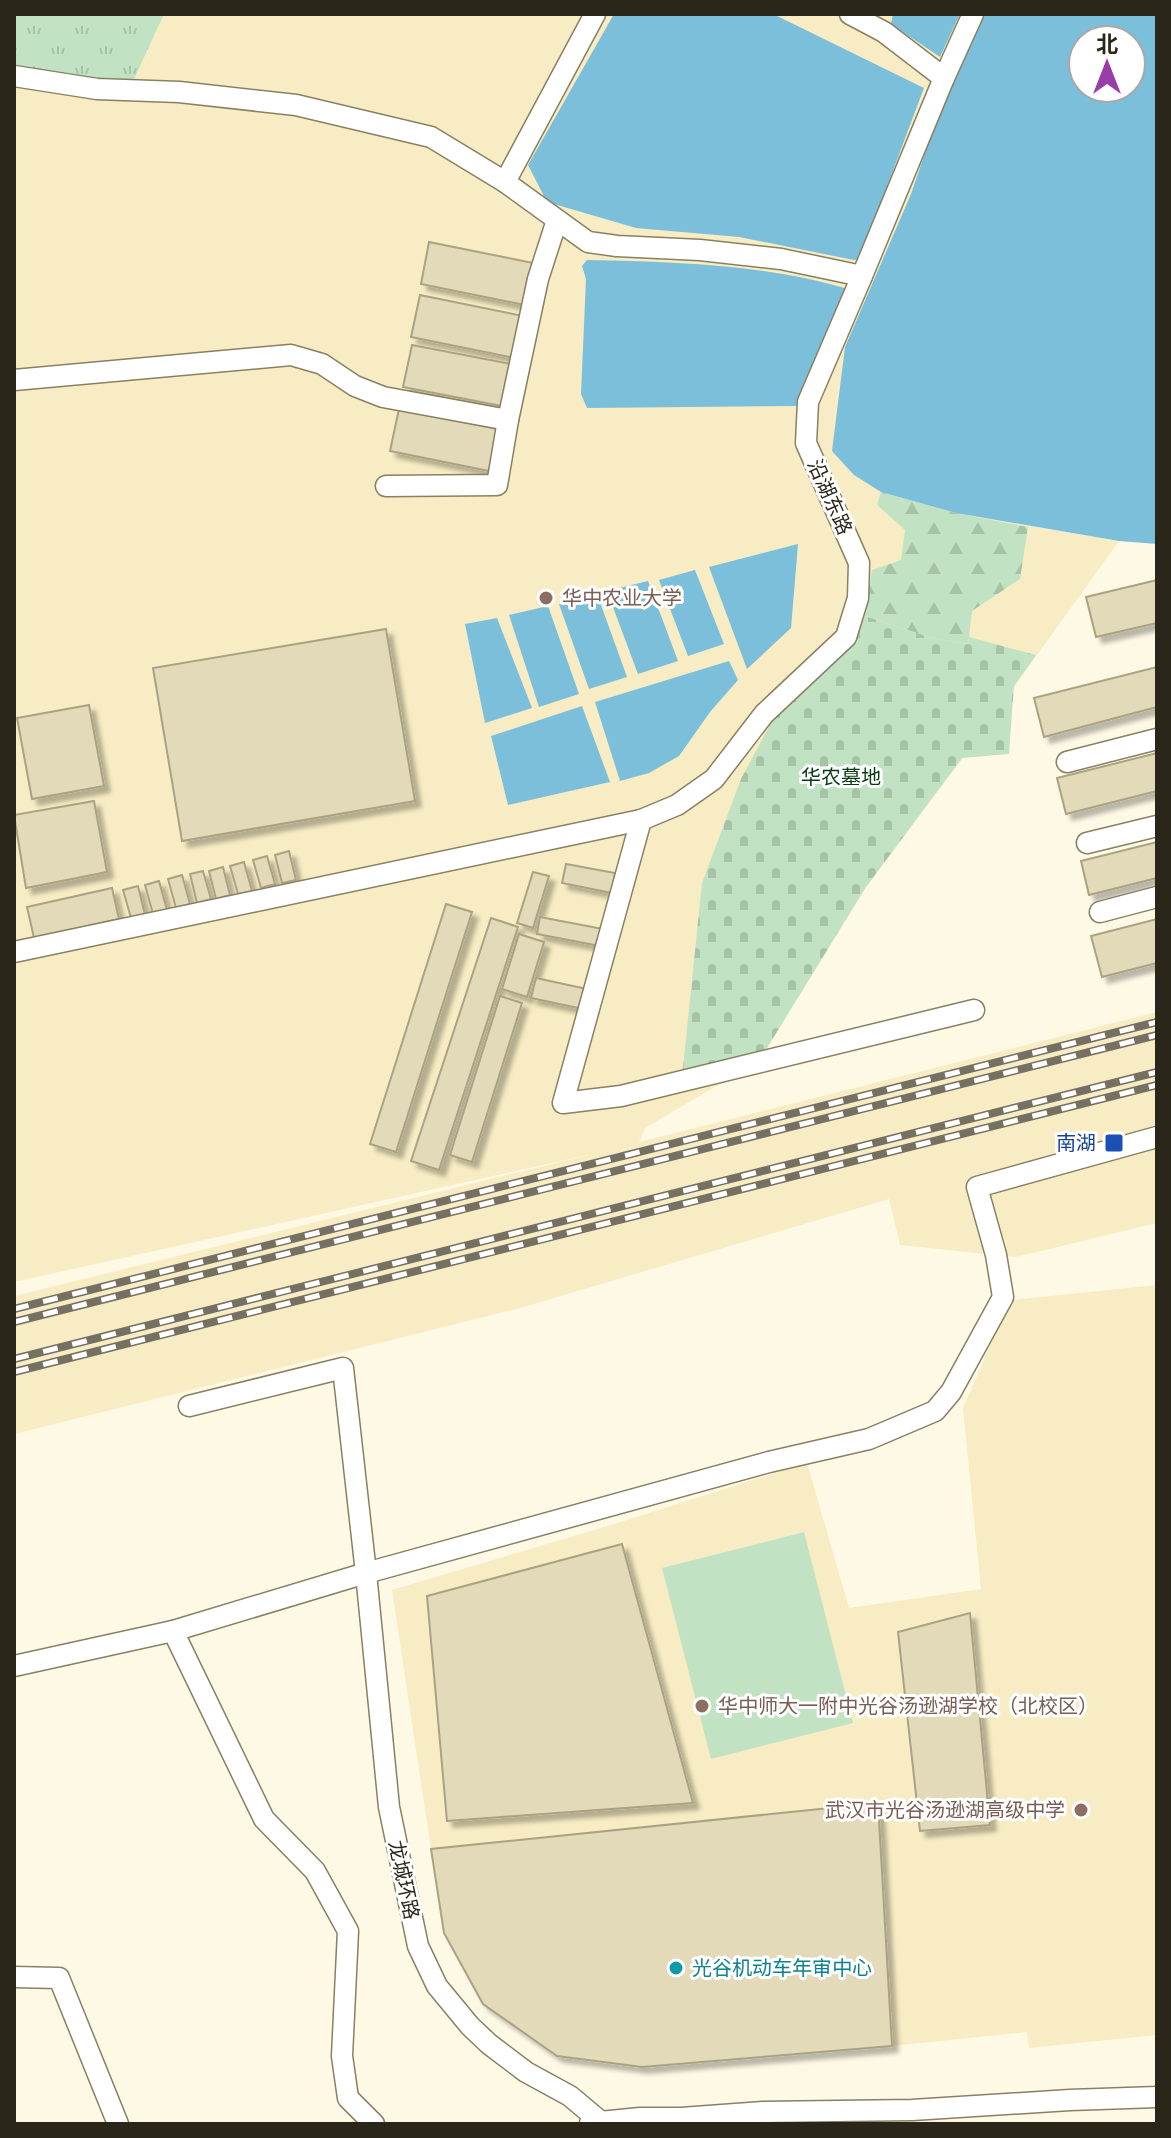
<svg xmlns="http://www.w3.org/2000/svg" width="1171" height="2138" font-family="Inter,'Noto Sans SC',sans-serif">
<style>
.built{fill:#f7ecc3}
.grass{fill:url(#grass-tufts)}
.forest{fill:url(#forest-firs)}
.cemetery{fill:url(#cemetery-stones)}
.pitch{fill:#c1e3c4}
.water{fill:#7bbfdb;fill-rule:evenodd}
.building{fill:#e3dab9;stroke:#aba283;stroke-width:2;filter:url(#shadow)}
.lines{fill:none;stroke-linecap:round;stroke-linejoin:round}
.minor-casing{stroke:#898062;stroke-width:23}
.minor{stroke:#fff;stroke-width:20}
.rail-casing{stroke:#757061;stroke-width:8}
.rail{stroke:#fff;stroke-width:5;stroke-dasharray:15;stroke-linecap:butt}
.education-dot{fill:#8d6e63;stroke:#fff;stroke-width:3}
.transit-dot{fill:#1a4fb4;stroke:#fff;stroke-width:3}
.culture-dot{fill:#0f9aa8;stroke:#fff;stroke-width:3}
.labels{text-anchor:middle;stroke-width:6;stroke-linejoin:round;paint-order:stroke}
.street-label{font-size:20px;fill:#2a2619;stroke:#fff}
.education-label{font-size:20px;fill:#785e54;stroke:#fff;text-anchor:start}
.park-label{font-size:20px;fill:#053c13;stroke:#fff}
.transit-label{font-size:20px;fill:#164399;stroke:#fff;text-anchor:end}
.culture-label{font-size:20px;fill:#0d838f;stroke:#fff;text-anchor:start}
</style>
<defs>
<pattern id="grass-tufts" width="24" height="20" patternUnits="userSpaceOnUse" patternTransform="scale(2)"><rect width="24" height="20" fill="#c1e3c4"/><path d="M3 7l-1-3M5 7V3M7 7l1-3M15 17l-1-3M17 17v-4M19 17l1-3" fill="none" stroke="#a6c3a8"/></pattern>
<pattern id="forest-firs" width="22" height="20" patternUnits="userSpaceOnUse" patternTransform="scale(2)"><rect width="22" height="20" fill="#c1e3c4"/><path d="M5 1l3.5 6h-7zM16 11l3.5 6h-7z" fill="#a6c3a8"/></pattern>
<pattern id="cemetery-stones" width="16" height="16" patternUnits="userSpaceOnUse" patternTransform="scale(2)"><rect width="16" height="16" fill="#c1e3c4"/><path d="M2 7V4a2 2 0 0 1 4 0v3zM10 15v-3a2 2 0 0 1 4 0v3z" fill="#a6c3a8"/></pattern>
<filter id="shadow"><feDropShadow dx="6" dy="6" stdDeviation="2" flood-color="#0004"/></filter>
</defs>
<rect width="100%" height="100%" fill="#fef9e5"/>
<!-- built -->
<g class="built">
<path d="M14,14H983L938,115L911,194L854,475L882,492L956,513L1119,541L963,758L866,887L759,1061L645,1128L639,1142L1157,1012V1223L1016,1257L996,1255L900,1245L889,1199L520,1308L14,1434V1296L597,1153L14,1282Z"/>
<path d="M1157,1285V2035L1029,2048L1027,2032L892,2046L878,1803L431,1849L392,1590L611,1525L807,1463L849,1608L981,1589L963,1408L1010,1300Z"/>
</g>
<!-- grass -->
<path class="grass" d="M14,14H164L129,90L14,76Z"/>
<!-- forest -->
<path class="forest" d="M881,492L956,513L1028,527L1020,579L972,611L968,644L932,638L865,616L872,570L901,560L905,530L877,505Z"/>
<!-- cemetery -->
<path class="cemetery" d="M865,616L932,638L968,644L969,637L1036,655L1014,686L1009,754L962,758L866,887L759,1061L681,1087L702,883L741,779L771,723L852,645Z"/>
<!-- pitch -->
<path class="pitch" d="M804,1532L853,1723L711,1759L662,1568Z"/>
<!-- water -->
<g class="water">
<path d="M614,14H773L924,88L859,261L739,237L636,228L547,202L528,165Z"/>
<path d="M893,14H960L940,57L891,24Z"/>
<path d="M983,14H1157V544L1119,541L956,513L881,492L854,475L832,451L845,347L911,194L938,115ZM1083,40H1131V88H1083Z"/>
<path d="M587,260C677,262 765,264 851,290L798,406L587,408L581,394L586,279L582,266Z"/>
<path d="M798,544L791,628L747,669L709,567Z"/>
<path d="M695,570L724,644L688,656L659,580Z"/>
<path d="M648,581L678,661L638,674L607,591Z"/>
<path d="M597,594L627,677L589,689L559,604Z"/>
<path d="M548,606L579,694L539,707L509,615Z"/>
<path d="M497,618L532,708L485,723L465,624Z"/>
<path d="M729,661L738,680L710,712L679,756L649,773L620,781L595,702Z"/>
<path d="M582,706L610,782L508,805L491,736Z"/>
</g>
<!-- building -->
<g class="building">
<path d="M429,242L533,263L525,305L421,284Z"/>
<path d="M420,295L523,316L515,358L411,337Z"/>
<path d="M412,345L516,365L507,407L403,387Z"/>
<path d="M399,409L503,430L494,472L390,451Z"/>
<path d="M1157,580V623L1096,637L1086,597Z"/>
<path d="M386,629L415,801L182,841L153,668Z"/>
<path d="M1157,667V707L1044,737L1034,698Z"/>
<path d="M89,705L104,786L32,799L17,718Z"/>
<path d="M1157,753V791L1066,814L1057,778Z"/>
<path d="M94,801L107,872L26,888L14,815Z"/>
<path d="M1157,842V878L1089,895L1081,861Z"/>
<path d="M289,851L296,880L282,883L275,855Z"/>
<path d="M267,856L275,884L261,888L253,860Z"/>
<path d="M244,862L252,891L238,894L230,866Z"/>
<path d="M566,864L615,873L612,893L562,883Z"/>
<path d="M223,867L230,895L216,899L209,871Z"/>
<path d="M203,871L211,899L197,903L190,874Z"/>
<path d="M533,872L549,876L533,928L517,923Z"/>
<path d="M182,875L190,904L176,908L168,879Z"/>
<path d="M159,881L167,910L153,914L145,885Z"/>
<path d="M138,886L145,915L131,918L123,890Z"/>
<path d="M112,888L119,919L34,938L27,907Z"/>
<path d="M446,904L472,912L396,1152L370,1144Z"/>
<path d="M540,917L603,929L600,946L537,934Z"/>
<path d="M491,918L518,927L439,1170L411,1161Z"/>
<path d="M1157,919V963L1102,977L1091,936Z"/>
<path d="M519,934L544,942L527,997L502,989Z"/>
<path d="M536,978L587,989L583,1009L531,998Z"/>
<path d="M500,996L522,1003L472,1162L450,1155Z"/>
<path d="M622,1544L693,1803L447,1821L427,1596Z"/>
<path d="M970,1613L990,1825L920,1831L898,1632Z"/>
<path d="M878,1803L892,2046L642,2067L557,2056L483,2004L444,1933L431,1849Z"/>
</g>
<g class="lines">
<defs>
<g id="minor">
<path d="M850,14L884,32L944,78"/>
<path d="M14,76L97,89L179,92L296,105L431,137L505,182L588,242L617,246L700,250L781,259L862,276"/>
<path d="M505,182L595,14"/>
<path d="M14,380L291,355L322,364L355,386L383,397L508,420"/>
<path d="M386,486L497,485L508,420L538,279L557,220"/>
<path d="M1067,762L1157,739"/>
<path d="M641,820L563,1103L621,1096L974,1010"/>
<path d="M1087,843L1157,826"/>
<path d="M1100,912L1157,897"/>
<path d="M14,952L641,820L677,805L714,779L764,714L846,637L858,598L859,563L806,443L808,402L862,276L944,78L973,14"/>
<path d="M189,1406L343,1368L366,1573L389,1807L418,1946L437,1986L470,2026L489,2044L526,2072L570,2096L601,2122"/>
<path d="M173,1631L366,1573L769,1462L869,1439L935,1411L951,1392L1003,1297L996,1255L977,1187L1157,1137"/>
<path d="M14,1666L173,1631L264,1819L315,1871L348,1931L342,2056L348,2098L374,2124"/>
<path d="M14,1977L59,1978L118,2124"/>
<path d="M590,2123L640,2118H681L763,2112L912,2110L1070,2100L1157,2097"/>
</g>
</defs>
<!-- minor casing -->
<use href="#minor" class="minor-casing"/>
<!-- minor -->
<use href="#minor" class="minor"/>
<defs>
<g id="rail">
<path d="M14,1309L1157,1022"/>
<path d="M14,1322L1157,1035"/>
<path d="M14,1359L1157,1072"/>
<path d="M14,1372L1157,1085"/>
</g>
</defs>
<!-- rail casing -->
<use href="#rail" class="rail-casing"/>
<!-- rail -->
<use href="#rail" class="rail"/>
</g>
<!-- markers -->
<g class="education-dot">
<circle cx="546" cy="598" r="8"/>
<circle cx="702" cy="1706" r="8"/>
<circle cx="1081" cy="1810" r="8"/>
</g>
<rect class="transit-dot" x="1104" y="1133" width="20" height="20" rx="4"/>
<circle class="culture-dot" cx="676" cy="1968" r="8"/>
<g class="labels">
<!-- street labels -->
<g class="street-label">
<text transform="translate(830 497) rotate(66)" y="7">沿湖东路</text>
<text transform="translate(404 1880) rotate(78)" y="7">龙城环路</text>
</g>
<!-- education labels -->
<g class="education-label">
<text x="562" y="605">华中农业大学</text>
<text x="718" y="1713">华中师大一附中光谷汤逊湖学校（北校区）</text>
<text x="1065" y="1817" text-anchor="end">武汉市光谷汤逊湖高级中学</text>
</g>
<!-- park labels -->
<g class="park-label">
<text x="841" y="784">华农墓地</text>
</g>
<!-- transit labels -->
<g class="transit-label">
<text x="1096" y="1150">南湖</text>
</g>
<!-- culture labels -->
<g class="culture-label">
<text x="692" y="1975">光谷机动车年审中心</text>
</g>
</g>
<!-- border -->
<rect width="1171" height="2138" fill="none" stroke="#2a2619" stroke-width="32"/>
<!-- north arrow -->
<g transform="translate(1107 64)"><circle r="38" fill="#ffffff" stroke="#aaa8a3" stroke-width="2"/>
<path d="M0-6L14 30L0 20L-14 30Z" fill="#983ea9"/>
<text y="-12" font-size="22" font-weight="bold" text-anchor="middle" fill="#2a2619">北</text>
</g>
</svg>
